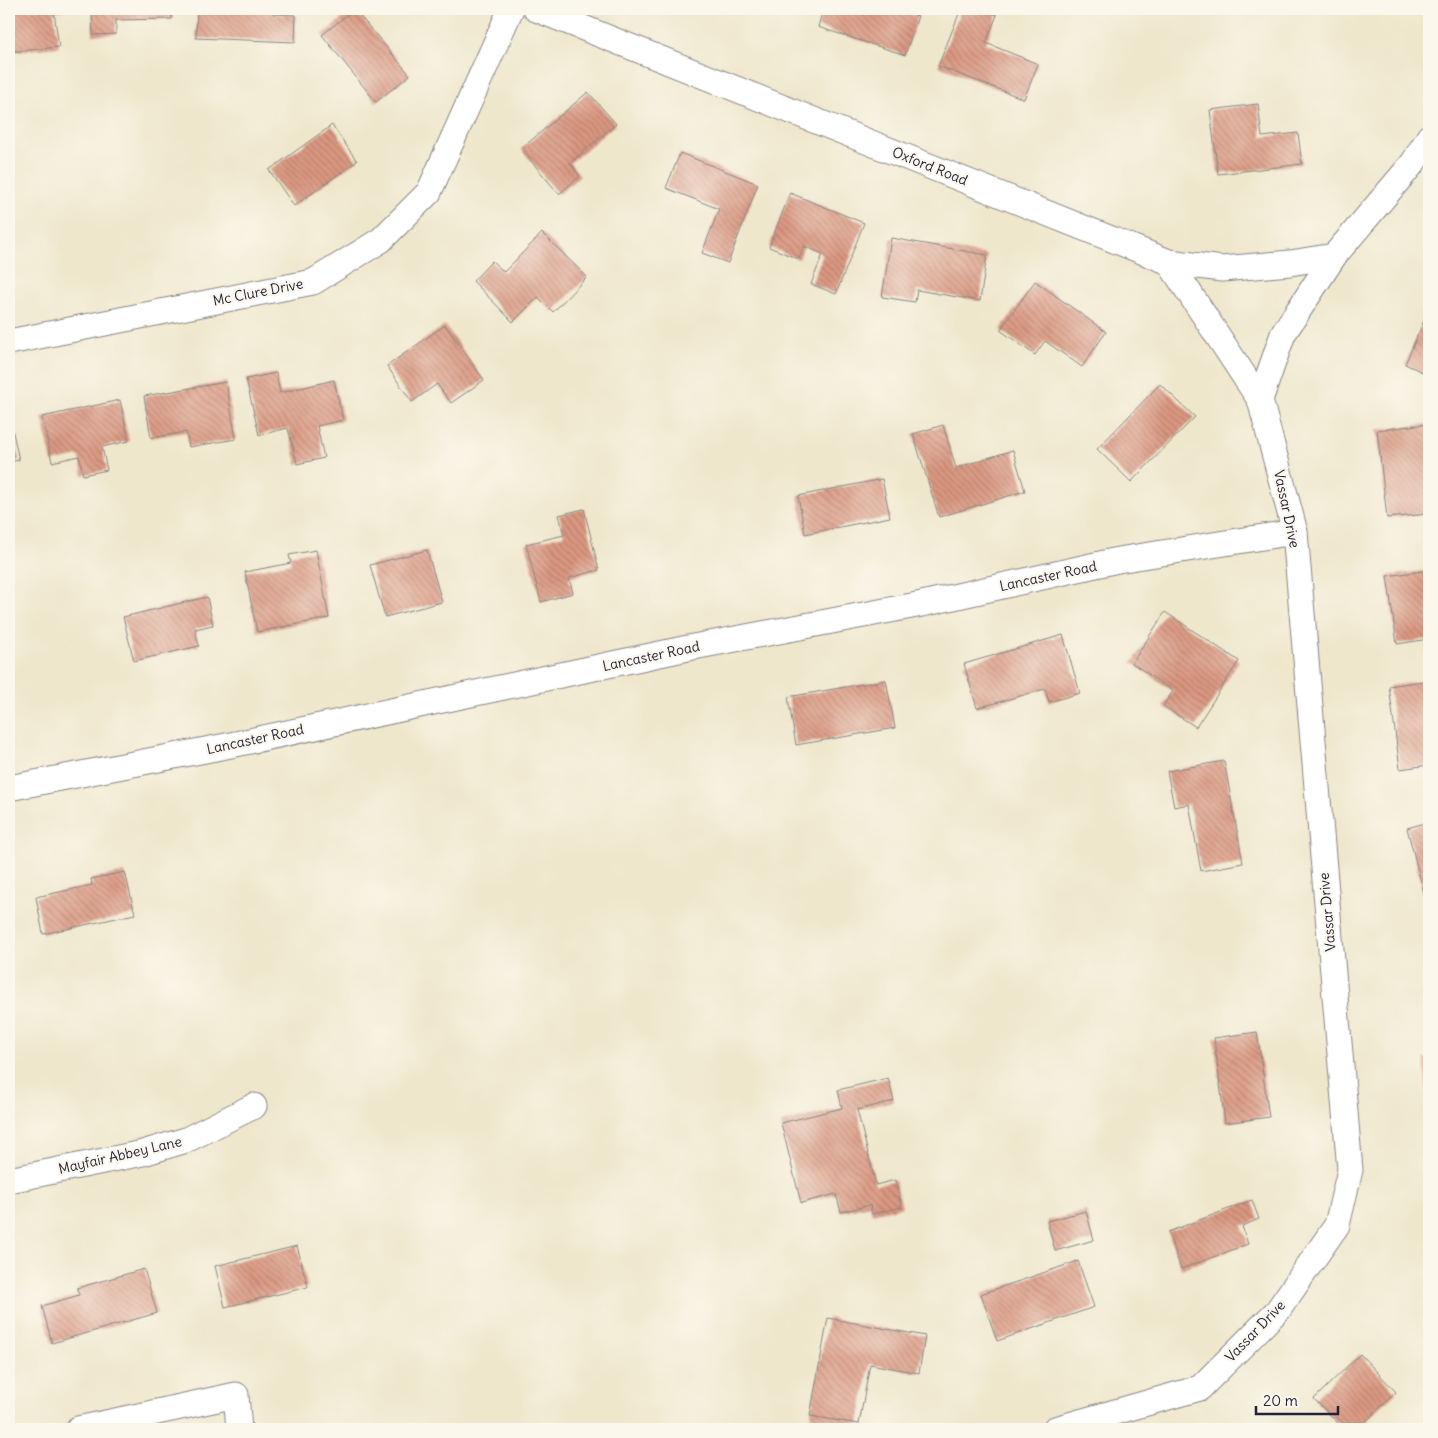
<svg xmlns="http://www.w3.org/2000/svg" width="1438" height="1438" font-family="Delius,sans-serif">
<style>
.building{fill:url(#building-back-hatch)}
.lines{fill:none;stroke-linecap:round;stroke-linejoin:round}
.minor-casing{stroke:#888484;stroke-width:27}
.minor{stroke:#fff;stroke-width:25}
.labels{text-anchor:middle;stroke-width:4.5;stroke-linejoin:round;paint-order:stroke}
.street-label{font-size:14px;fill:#22223b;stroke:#fbf7ec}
</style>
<defs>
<pattern id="building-back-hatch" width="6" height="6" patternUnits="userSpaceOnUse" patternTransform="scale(1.25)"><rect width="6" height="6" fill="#db9881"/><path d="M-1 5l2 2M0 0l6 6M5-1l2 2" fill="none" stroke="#b17c6b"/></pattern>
</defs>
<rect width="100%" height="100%" fill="#fbf7ec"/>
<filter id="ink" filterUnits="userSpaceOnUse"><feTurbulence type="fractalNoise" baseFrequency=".02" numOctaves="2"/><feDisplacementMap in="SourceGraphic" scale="10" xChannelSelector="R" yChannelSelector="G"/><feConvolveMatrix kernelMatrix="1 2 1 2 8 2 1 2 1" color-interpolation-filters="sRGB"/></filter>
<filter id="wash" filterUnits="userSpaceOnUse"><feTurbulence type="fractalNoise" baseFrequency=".0096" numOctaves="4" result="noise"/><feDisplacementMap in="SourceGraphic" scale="20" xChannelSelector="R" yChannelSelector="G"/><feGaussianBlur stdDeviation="1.12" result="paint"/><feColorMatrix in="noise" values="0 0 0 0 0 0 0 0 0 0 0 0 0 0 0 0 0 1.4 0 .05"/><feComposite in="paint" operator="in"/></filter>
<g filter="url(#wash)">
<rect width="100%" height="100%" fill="#efe7cc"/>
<g id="blocks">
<!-- building -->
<g class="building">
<path d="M9,9H69L54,12L59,47L9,52Z"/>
<path d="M92,9H171L172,19L116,20V34L93,35Z"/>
<path d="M197,9H273V14L296,15L295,42L196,38Z"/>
<path d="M354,9L410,75L376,102L322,35Z"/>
<path d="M823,9H895L918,16L905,55L818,27Z"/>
<path d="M961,9H982L997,15L986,43L1038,64L1024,99L938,66Z"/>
<path d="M588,92L616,124L570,163L580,176L559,194L521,149Z"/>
<path d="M1258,104L1262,137L1298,133L1302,164L1218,174L1210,110Z"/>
<path d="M332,125L357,161L294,206L269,170Z"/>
<path d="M680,153L758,184L728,263L702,253L719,209L666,188Z"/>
<path d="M790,193L864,223L836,294L811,284L823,254L804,246L799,259L769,247Z"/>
<path d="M542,233L587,277L553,312L538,297L513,322L473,281L492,261L504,272Z"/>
<path d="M891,238L987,255L980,301L917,290L915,302L882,297Z"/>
<path d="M1035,281L1106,332L1082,367L1045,341L1035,355L1000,330Z"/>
<path d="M1429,309V375L1405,364Z"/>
<path d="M445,325L484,380L451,403L437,384L412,402L387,366Z"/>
<path d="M276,373L280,393L334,380L343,420L317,426L324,458L297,464L288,428L259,435L246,379Z"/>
<path d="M226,382L236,439L189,447L186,432L151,438L144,396Z"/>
<path d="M1160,384L1195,417L1131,482L1097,449Z"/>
<path d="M120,400L129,441L102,447L107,470L83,475L79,456L52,462L42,417Z"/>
<path d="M9,419H10L19,460L9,462Z"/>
<path d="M1427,424L1429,449V514L1387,518L1377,430Z"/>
<path d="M943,425L956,468L1013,450L1025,491L939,517L913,434Z"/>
<path d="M882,479L890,517L805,534L798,496Z"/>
<path d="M584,509L599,570L569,578L573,593L541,602L526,544L564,535L559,515Z"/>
<path d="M316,550L329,618L257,632L245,572L291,563L289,555Z"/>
<path d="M427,550L442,602L385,617L370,565Z"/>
<path d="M1429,570V639L1397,644L1387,576Z"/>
<path d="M207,597L213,625L195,629L199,646L134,661L123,617Z"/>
<path d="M1165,612L1239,661L1196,727L1163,706L1173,691L1132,663Z"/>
<path d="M1063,635L1080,693L1049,702L1045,689L977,708L964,664Z"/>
<path d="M886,680L895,728L796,745L788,697Z"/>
<path d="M1429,680V765L1400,769L1389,686Z"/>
<path d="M1224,761L1243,863L1201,871L1189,804L1174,807L1167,771Z"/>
<path d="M1429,822V905H1427L1407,828Z"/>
<path d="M125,872L135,914L43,934L36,897L92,885L91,879Z"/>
<path d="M1257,1032L1269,1117L1225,1123L1214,1038Z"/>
<path d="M1424,1058H1429V1100H1428Z"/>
<path d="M888,1078L894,1101L857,1110L876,1185L895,1180L902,1207L872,1214L870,1205L841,1212L836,1194L801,1203L781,1123L842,1108L838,1090Z"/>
<path d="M1252,1200L1259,1219L1242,1226L1248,1244L1181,1269L1168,1232Z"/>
<path d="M1086,1211L1094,1240L1055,1251L1047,1221Z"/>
<path d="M297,1246L308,1287L225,1307L215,1266Z"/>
<path d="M1078,1261L1094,1307L997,1341L981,1294Z"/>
<path d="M144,1269L157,1313L52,1343L42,1306L79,1295L77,1288Z"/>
<path d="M828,1318L925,1336L919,1373L870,1364L859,1424L810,1416Z"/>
<path d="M1360,1354L1396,1392L1358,1429H1344L1314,1399Z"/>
</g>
</g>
</g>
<g filter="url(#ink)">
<use href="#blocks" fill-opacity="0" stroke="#888484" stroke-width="1"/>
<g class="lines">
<defs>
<g id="minor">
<path d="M536,9L1169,262L1260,400"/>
<path d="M1169,262L1222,269L1290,263L1334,256"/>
<path d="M9,342L313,282L381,240L429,192L511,9"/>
<path d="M9,788L226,746L688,648L922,604L1118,560L1295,532"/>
<path d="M9,1180L143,1153L186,1140L254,1106"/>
<path d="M78,1429L236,1395L239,1429"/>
<path d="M1055,1429L1200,1388L1278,1310L1337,1225L1350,1170L1295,532L1260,400L1283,334L1334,256L1413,163L1429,137"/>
</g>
</defs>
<!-- minor casing -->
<use href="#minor" class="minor-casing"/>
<!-- minor -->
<use href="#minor" class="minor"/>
</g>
</g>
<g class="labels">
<!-- street labels -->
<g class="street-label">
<text transform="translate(930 166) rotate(22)" y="5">Oxford Road</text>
<text transform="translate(258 292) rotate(-11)" y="5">Mc Clure Drive</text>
<text transform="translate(1287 509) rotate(78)" y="5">Vassar Drive</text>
<text transform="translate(1048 576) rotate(-12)" y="5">Lancaster Road</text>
<text transform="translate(651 656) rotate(-12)" y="5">Lancaster Road</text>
<text transform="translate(255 739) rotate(-12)" y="5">Lancaster Road</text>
<text transform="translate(1327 912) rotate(-95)" y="5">Vassar Drive</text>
<text transform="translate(120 1155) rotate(-13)" y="5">Mayfair Abbey Lane</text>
<text transform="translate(1255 1331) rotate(-46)" y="5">Vassar Drive</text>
</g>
</g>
<!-- margin -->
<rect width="1438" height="1438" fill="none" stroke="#fbf7ec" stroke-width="30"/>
<!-- scale -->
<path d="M1256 1406v8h82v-8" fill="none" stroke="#22223b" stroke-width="2.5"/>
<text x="1263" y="1406" font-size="15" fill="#22223b" stroke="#fbf7ec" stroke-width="4" paint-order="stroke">20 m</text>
</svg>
